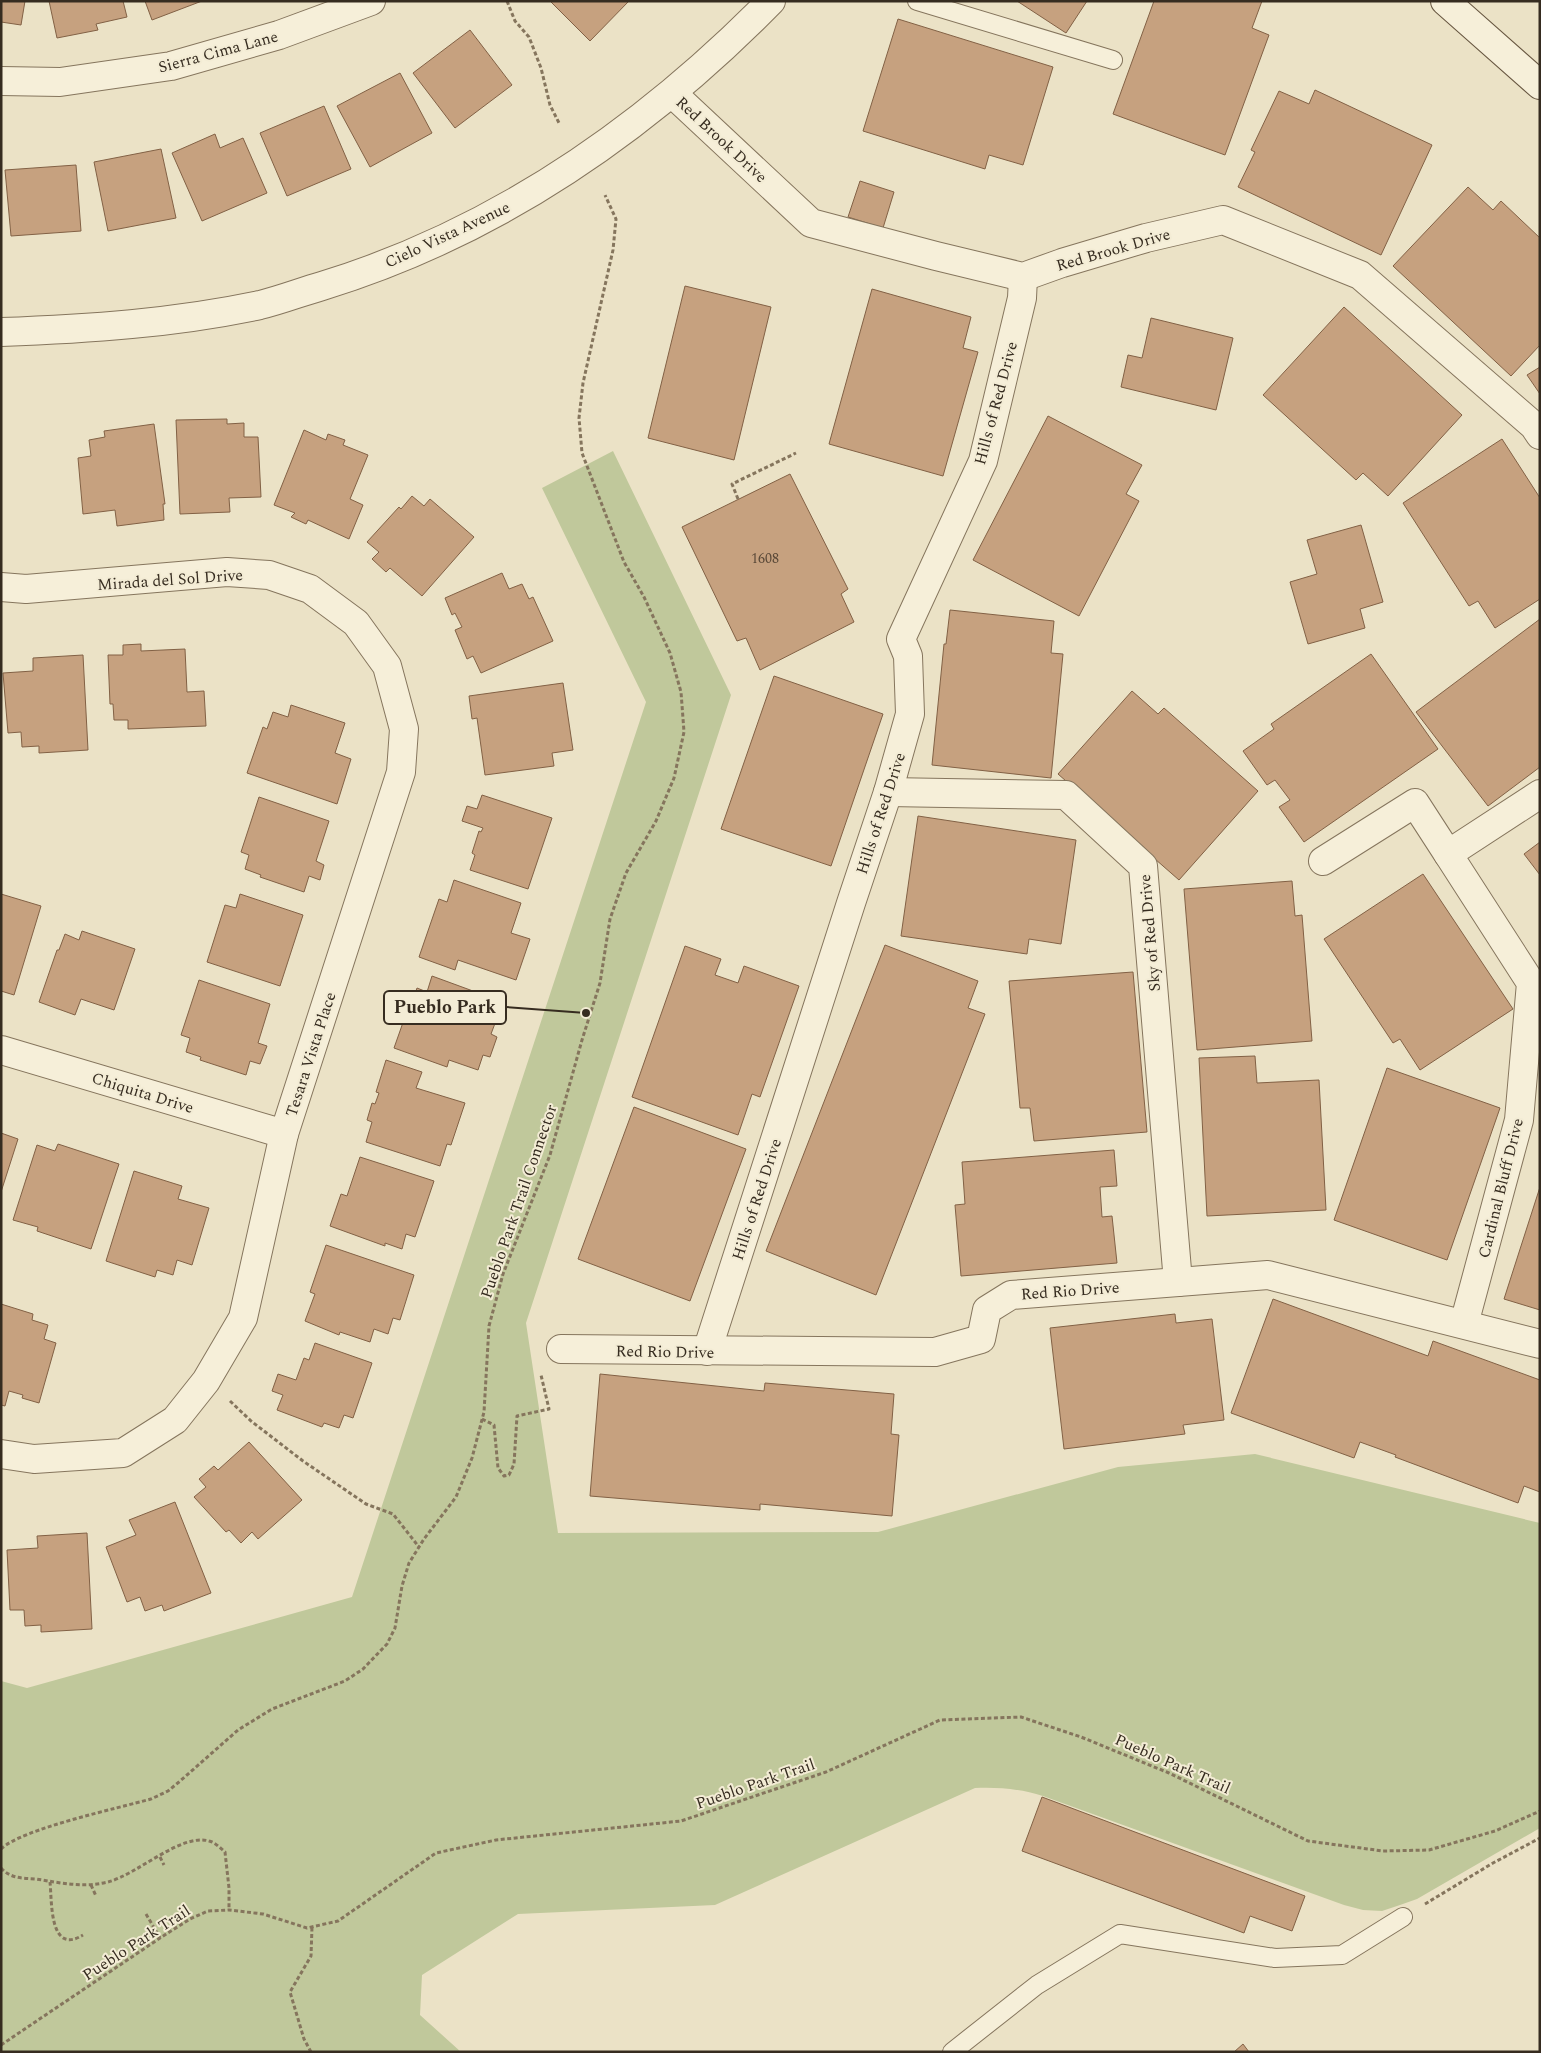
<svg xmlns="http://www.w3.org/2000/svg" width="1541" height="2053" font-family="Spectral,serif">
<style>
.green{fill:#c0c89b}
.building{fill:#c6a17f;stroke:#826145}
.lines{fill:none;stroke-linecap:round;stroke-linejoin:round}
.service-casing{stroke:#85755d;stroke-width:20}
.minor-casing{stroke:#85755d;stroke-width:30}
.tertiary-casing{stroke:#85755d;stroke-width:30}
.secondary-casing{stroke:#675640;stroke-width:30}
.path{stroke:#85755d;stroke-width:3;stroke-dasharray:4 2.5;stroke-linecap:butt}
.service{stroke:#f6efd9;stroke-width:18}
.minor{stroke:#f6efd9;stroke-width:28}
.tertiary{stroke:#f6efd9;stroke-width:28}
.secondary{stroke:#f6efd9;stroke-width:28}
.labels{text-anchor:middle;stroke-width:4;stroke-linejoin:round;paint-order:stroke}
.number-label{font-size:14px;fill:#5a4938}
.street-label{font-size:16px;fill:#362c20;stroke:#f3ecd5}
.leader{fill:none;stroke:#362c20;stroke-width:2}
.callout-dot{fill:#362c20;stroke:#f3ecd5;stroke-width:2}
.callout{fill:#f3ecd5;stroke:#362c20;stroke-width:2}
.callout-label{font-size:18px;text-anchor:middle;font-weight:bold;fill:#362c20}
</style>
<rect width="100%" height="100%" fill="#ebe2c6"/>
<!-- green -->
<path class="green" d="M613,451L731,695L526,1323L558,1533L878,1532L1118,1467L1255,1454L1540,1523V1828L1417,1899L1400,1905L1382,1911L1363,1910L1344,1905L1043,1796C1020,1789 999,1787 975,1788L715,1905L518,1914L422,1975L420,2015L461,2052H1V1681L27,1688L352,1597L646,702L542,488Z"/>
<!-- building -->
<g class="building">
<path d="M1,1H25L21,25L1,22Z"/>
<path d="M49,1H123L127,17L96,24L98,30L57,38Z"/>
<path d="M145,1H202L152,20Z"/>
<path d="M550,1H629L590,41Z"/>
<path d="M1017,1H1087L1066,33Z"/>
<path d="M1154,1H1262L1252,28L1269,35L1225,155L1113,114Z"/>
<path d="M898,19L1053,67L1023,165L989,155L985,169L863,131Z"/>
<path d="M470,30L512,85L455,128L413,73Z"/>
<path d="M400,73L432,133L370,167L337,106Z"/>
<path d="M1315,90L1432,145L1381,255L1238,187L1255,152L1251,150L1279,91L1309,104Z"/>
<path d="M324,106L351,169L287,196L260,133Z"/>
<path d="M215,134L220,148L243,138L267,193L202,221L172,153Z"/>
<path d="M161,149L176,218L108,231L94,162Z"/>
<path d="M76,165L81,231L11,236L5,170Z"/>
<path d="M860,181L894,192L883,228L848,217Z"/>
<path d="M1468,187L1493,210L1501,201L1540,238V345L1511,376L1393,266Z"/>
<path d="M685,286L771,307L734,460L648,438Z"/>
<path d="M872,289L971,317L963,348L978,352L943,476L829,444Z"/>
<path d="M1344,307L1462,415L1388,496L1363,473L1356,480L1263,395Z"/>
<path d="M1151,318L1233,338L1216,410L1121,387L1128,355L1142,358Z"/>
<path d="M1540,367V394L1527,375Z"/>
<path d="M1048,416L1142,465L1126,494L1139,501L1079,616L973,560Z"/>
<path d="M227,419V424L244,423V437H258L261,497L229,498L230,512L180,514L176,420Z"/>
<path d="M154,424L165,504H163L164,520L117,526L115,510L83,514L78,458L91,456L89,440L105,437L104,431Z"/>
<path d="M304,430L326,440L328,434L345,440L343,445L368,455L350,499L363,505L349,539L308,520L306,524L291,517L295,513L274,505Z"/>
<path d="M1502,439L1540,498V599L1495,628L1478,601L1469,606L1403,503Z"/>
<path d="M790,474L848,589L841,594L854,622L760,670L746,638L737,641L682,527Z"/>
<path d="M412,496L424,506L430,499L474,537L422,596L390,568L386,572L372,559L379,552L367,542L399,507L401,509Z"/>
<path d="M1361,525L1383,602L1360,609L1365,628L1308,644L1290,582L1317,574L1307,540Z"/>
<path d="M502,573L509,589L522,584L529,599L533,597L553,641L481,673L473,656L467,659L455,630L462,627L455,613L452,615L445,598Z"/>
<path d="M950,610L1054,621L1051,653L1063,654L1051,778L932,765L944,644H946Z"/>
<path d="M1540,619V767L1488,806L1416,712Z"/>
<path d="M141,644V651L185,649L187,692L204,691L206,726L128,729V720H114L113,704H110L108,655H123V645Z"/>
<path d="M1371,654L1438,749L1304,842L1279,807L1290,800L1275,780L1267,785L1243,751L1274,729L1271,724Z"/>
<path d="M83,655L88,750L39,753V746L22,747L21,732L8,733L3,673L33,671V658Z"/>
<path d="M774,676L883,714L831,866L721,829Z"/>
<path d="M563,683L573,750L552,753L554,766L485,775L477,718L472,719L469,696Z"/>
<path d="M1132,691L1158,714L1164,708L1258,791L1179,880L1058,774Z"/>
<path d="M291,705L345,723L335,753L351,759L337,804L247,773L263,727L267,729L273,712L288,717Z"/>
<path d="M482,795L552,818L528,889L470,870L475,855L472,853L479,831L481,832L483,828L462,821L467,806L477,809Z"/>
<path d="M259,797L329,821L316,861L324,865L320,880L309,876L304,892L260,877L261,875L245,869L249,855L241,852Z"/>
<path d="M918,816L1076,840L1061,944L1029,939L1027,954L901,936Z"/>
<path d="M1540,842V875L1524,854Z"/>
<path d="M1423,874L1513,1009L1420,1070L1400,1039L1393,1043L1324,939Z"/>
<path d="M454,880L521,903L511,933L530,939L516,980L458,960L455,970L419,957L439,899L447,902Z"/>
<path d="M1292,881L1295,916L1302,915L1312,1041L1197,1050L1184,889Z"/>
<path d="M1,894L41,906L14,995L1,991Z"/>
<path d="M240,894L303,915L280,986L207,962L225,905L236,908Z"/>
<path d="M82,931L135,949L114,1010L81,999L75,1015L39,1002L57,950H59L65,934L79,940Z"/>
<path d="M885,945L978,981L968,1008L985,1014L876,1295L766,1251Z"/>
<path d="M685,946L721,959L715,975L738,983L744,966L799,986L760,1097L752,1094L738,1135L632,1097Z"/>
<path d="M1133,972L1147,1132L1034,1141L1030,1108H1020L1009,981Z"/>
<path d="M432,976L503,1002L491,1034L497,1037L490,1057L483,1055L478,1070L449,1060L447,1067L394,1048L406,1014L414,1016L418,1004L412,1002L417,988L427,992Z"/>
<path d="M199,980L270,1004L258,1043L267,1046L260,1064L250,1061L246,1075L200,1060L201,1057L186,1052L190,1038L181,1035Z"/>
<path d="M1255,1056L1257,1083L1319,1080L1326,1210L1207,1216L1199,1058Z"/>
<path d="M386,1060L422,1072L416,1088L465,1103L451,1145L447,1144L440,1166L366,1142L372,1122L367,1120L372,1103L375,1104L379,1093L376,1092Z"/>
<path d="M1387,1068L1500,1108L1447,1260L1334,1220Z"/>
<path d="M634,1107L746,1149L690,1301L578,1259Z"/>
<path d="M1,1133L18,1139L1,1192Z"/>
<path d="M58,1144L119,1164L91,1249L37,1231L38,1227L13,1220L37,1145L55,1151Z"/>
<path d="M1114,1150L1117,1186L1100,1187L1102,1217L1112,1216L1117,1263L961,1276L955,1205L965,1204L962,1162Z"/>
<path d="M360,1157L434,1181L415,1237L406,1234L402,1249L385,1243V1246L330,1226L341,1194L347,1196Z"/>
<path d="M134,1171L182,1186L178,1199L209,1208L192,1265L177,1260L173,1275L157,1270L155,1277L106,1261Z"/>
<path d="M1540,1187V1310L1504,1299Z"/>
<path d="M326,1245L414,1275L400,1320L393,1318L388,1334L374,1329L370,1342L340,1332L339,1335L305,1321L315,1294L310,1292Z"/>
<path d="M1273,1299L1428,1356L1433,1341L1540,1380V1492L1524,1486L1518,1503L1395,1457L1396,1455L1360,1442L1354,1458L1231,1413Z"/>
<path d="M1,1304L33,1314L32,1320L48,1325L44,1339L56,1343L39,1403L22,1398L23,1395L9,1391L5,1406L1,1405Z"/>
<path d="M1175,1314L1176,1323L1212,1319L1224,1420L1183,1425L1185,1434L1064,1449L1050,1328Z"/>
<path d="M315,1343L372,1363L353,1418L344,1415L339,1428L324,1423L322,1427L277,1410L283,1395L272,1391L278,1374L296,1380L304,1358L309,1360Z"/>
<path d="M600,1374L764,1391L765,1383L894,1394L891,1434L899,1435L892,1516L760,1504V1510L590,1496Z"/>
<path d="M249,1442L302,1500L258,1539L252,1532L241,1543L229,1530L226,1532L194,1497L206,1487L199,1479L214,1466L218,1470Z"/>
<path d="M175,1502L211,1593L164,1611L162,1605L145,1611L140,1597L127,1602L106,1547L136,1535L129,1520Z"/>
<path d="M87,1533L92,1629L41,1632V1625L25,1626L24,1610H10L7,1550L38,1548L37,1536Z"/>
<path d="M1042,1797L1305,1896L1292,1931L1250,1916L1244,1933L1022,1851Z"/>
<path d="M1243,2044L1249,2052H1234Z"/>
</g>
<g class="lines">
<defs>
<g id="service">
<path d="M917,1L1113,60"/>
<path d="M952,2052L1037,1985L1120,1934L1275,1958L1342,1955L1403,1917"/>
</g>
<g id="minor">
<path d="M1,81L60,82L171,66L279,35L371,1"/>
<path d="M673,94L811,223L936,256L1023,277L1062,263L1146,238L1223,220L1360,275L1534,426L1540,435"/>
<path d="M1,587L26,589L227,572L269,575L310,589L356,623L387,666L404,729L401,772L284,1134L243,1318L206,1381L175,1420L123,1453L34,1459L1,1454"/>
<path d="M888,792L1066,795L1143,866L1178,1282"/>
<path d="M1323,861L1415,803L1448,854"/>
<path d="M1,1050L284,1134"/>
<path d="M1464,1324L1519,1120L1531,983L1448,854L1540,794"/>
<path d="M561,1349L935,1352L981,1339L987,1310L1011,1295L1268,1275L1540,1344"/>
<path d="M707,1351L851,903L888,792L910,714L908,656L901,639L983,461L1022,298L1023,277"/>
</g>
<path id="tertiary" d="M1,332C88,329 175,323 260,305C281,300 301,292 322,286C495,233 645,129 771,1"/>
<path id="secondary" d="M1445,1L1540,85"/>
</defs>
<!-- service casing -->
<use href="#service" class="service-casing"/>
<!-- minor casing -->
<use href="#minor" class="minor-casing"/>
<!-- tertiary casing -->
<use href="#tertiary" class="tertiary-casing"/>
<!-- secondary casing -->
<use href="#secondary" class="secondary-casing"/>
<!-- path -->
<g class="path">
<path d="M507,1L515,21L529,37L541,68L550,105L560,125"/>
<path d="M738,499L732,484L796,453"/>
<path d="M230,1401L251,1421L303,1461L366,1504L393,1514L419,1547"/>
<path d="M482,1419L494,1425L498,1468L504,1476L509,1475L514,1464L517,1416L549,1409L541,1375"/>
<path d="M1,1849C21,1829 119,1808 151,1799L168,1791L179,1782L238,1730L272,1709L345,1681L363,1669L387,1644L395,1628L402,1586L409,1563L424,1539L456,1497L472,1458L484,1412L489,1326L503,1274L550,1155L582,1040L600,983L610,919L626,873L656,821L674,778L684,732L681,692L670,653L644,597L624,562L582,453L579,418L583,383L613,250L616,219L605,195"/>
<path d="M160,1857L164,1865"/>
<path d="M1,1868C11,1879 23,1878 36,1879C61,1883 83,1888 108,1882C138,1874 181,1833 209,1841C215,1842 220,1848 225,1852L229,1888V1910"/>
<path d="M50,1882C52,1901 49,1956 83,1935"/>
<path d="M91,1885L96,1896"/>
<path d="M1425,1904L1493,1863L1540,1838"/>
<path d="M146,1914L160,1938"/>
<path d="M1,2045L160,1938L190,1919L208,1911L229,1910L263,1914L307,1928L338,1921L436,1853L496,1840L681,1821L826,1772L940,1720L1021,1717L1081,1737L1169,1773L1308,1841L1383,1851L1429,1850L1495,1831L1540,1811"/>
<path d="M311,2052L304,2039L290,1992L311,1956L312,1927"/>
</g>
<!-- service -->
<use href="#service" class="service"/>
<!-- minor -->
<use href="#minor" class="minor"/>
<!-- tertiary -->
<use href="#tertiary" class="tertiary"/>
<!-- secondary -->
<use href="#secondary" class="secondary"/>
</g>
<g class="labels">
<!-- number labels -->
<g class="number-label">
<text x="765" y="563">1608</text>
</g>
<!-- street labels -->
<g class="street-label">
<text transform="translate(218 51) rotate(-15)" y="6">Sierra Cima Lane</text>
<text transform="translate(722 139) rotate(43)" y="6">Red Brook Drive</text>
<text transform="translate(447 234) rotate(-25)" y="6">Cielo Vista Avenue</text>
<text transform="translate(1113 249) rotate(-16)" y="6">Red Brook Drive</text>
<text transform="translate(995 403) rotate(-75)" y="6">Hills of Red Drive</text>
<text transform="translate(170 579) rotate(-4)" y="6">Mirada del Sol Drive</text>
<text transform="translate(880 813) rotate(-72)" y="6">Hills of Red Drive</text>
<text transform="translate(1149 933) rotate(-95)" y="6">Sky of Red Drive</text>
<text transform="translate(310 1054) rotate(-72)" y="6">Tesara Vista Place</text>
<text transform="translate(143 1092) rotate(17)" y="6">Chiquita Drive</text>
<text transform="translate(1500 1188) rotate(-76)" y="6">Cardinal Bluff Drive</text>
<text transform="translate(756 1199) rotate(-72)" y="6">Hills of Red Drive</text>
<text transform="translate(518 1201) rotate(-71)" y="6">Pueblo Park Trail Connector</text>
<text transform="translate(1070 1290) rotate(-4)" y="6">Red Rio Drive</text>
<text transform="translate(665 1351) rotate(1)" y="6">Red Rio Drive</text>
<text transform="translate(1173 1763) rotate(24)" y="6">Pueblo Park Trail</text>
<text transform="translate(755 1783) rotate(-19)" y="6">Pueblo Park Trail</text>
<text transform="translate(136 1942) rotate(-33)" y="6">Pueblo Park Trail</text>
</g>
</g>
<!-- callouts -->
<path class="leader" d="M586 1013L506 1007"/>
<circle class="callout-dot" cx="586" cy="1013" r="5"/>
<rect class="callout" x="384" y="991" width="122" height="33" rx="5"/>
<g class="callout-label">
<text x="445" y="1013">Pueblo Park</text>
</g>
<!-- border -->
<rect width="1541" height="2053" fill="none" stroke="#362c20" stroke-width="5"/>
</svg>
